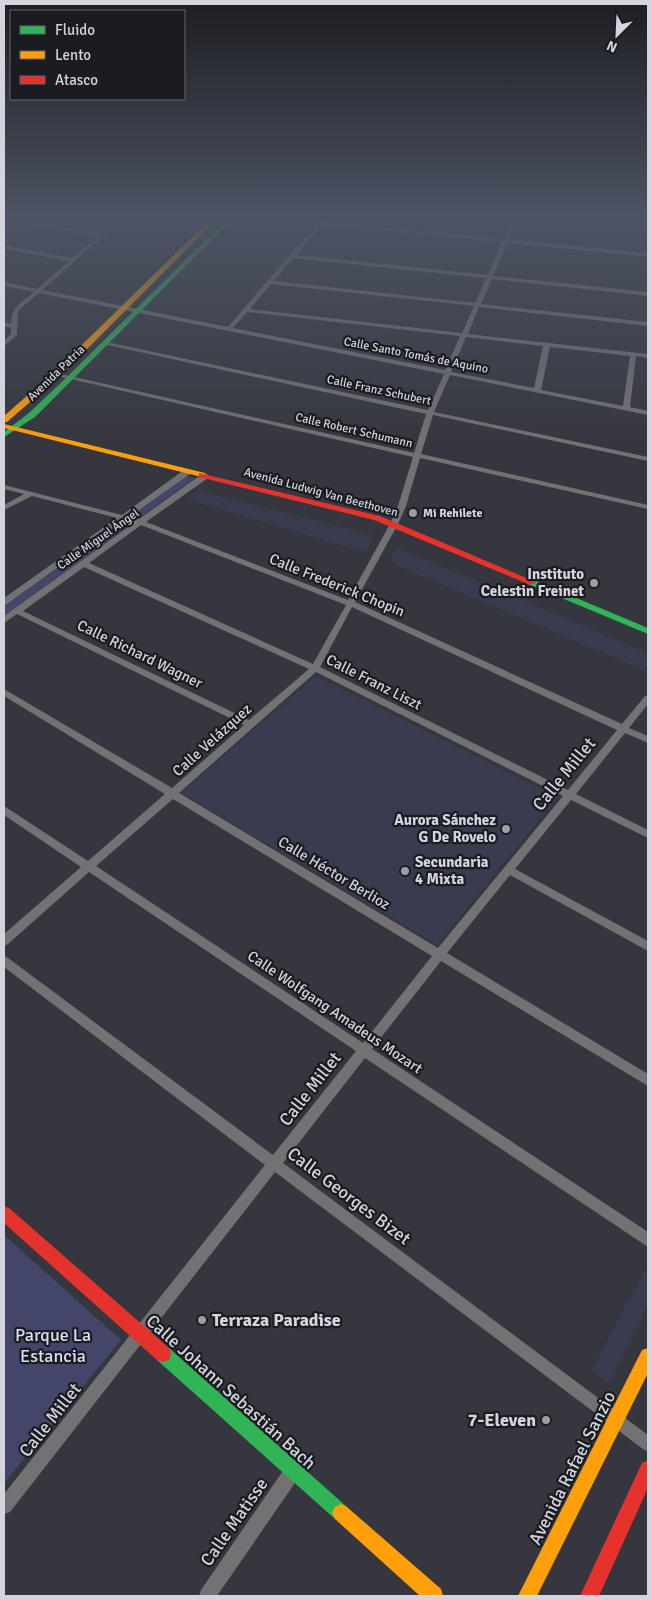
<svg xmlns="http://www.w3.org/2000/svg" width="652" height="1600" font-family="Signika,sans-serif">
<style>
.built{fill:#393b4e}
.green{fill:#434668}
.lines{fill:none;stroke-linecap:round;stroke-linejoin:round}
.street{fill:#727275;fill-rule:evenodd}
.fast{fill:#30b455;fill-rule:evenodd}
.slow{fill:#ff9f0a;fill-rule:evenodd}
.jam{fill:#e5322d;fill-rule:evenodd}
.poi-dot{fill:#9c9da5;stroke:#1b1c22;stroke-width:2}
.labels{text-anchor:middle;stroke-width:4.5;stroke-linejoin:round;paint-order:stroke}
.far-street-label{font-size:12px;fill:#d3d4dd;stroke:#1b1c22}
.far-poi-label{font-size:12px;font-weight:bold;fill:#d3d4dd;stroke:#1b1c22;text-anchor:start}
.poi-label{font-size:15px;font-weight:bold;fill:#d3d4dd;stroke:#1b1c22;text-anchor:end}
.street-label{font-size:15px;fill:#d3d4dd;stroke:#1b1c22}
.near-street-label{font-size:18px;fill:#d3d4dd;stroke:#1b1c22}
.near-poi-label{font-size:18px;font-weight:bold;fill:#d3d4dd;stroke:#1b1c22;text-anchor:start}
.near-park-label{font-size:18px;fill:#dcdef2;stroke:#1b1c22}
</style>
<rect width="100%" height="100%" fill="#36373e"/>
<!-- built -->
<g class="built">
<path d="M198,491L373,535L367,553L186,499Z"/>
<path d="M395,547L648,653V665L644,670L391,563Z"/>
<path d="M315,676L558,797L437,945L181,793Z"/>
<path d="M645,1269L648,1271V1305L609,1384L592,1371Z"/>
</g>
<!-- green -->
<g class="green">
<path d="M186,476L195,478L139,518L131,515Z"/>
<path d="M124,522L132,524L4,616V606Z"/>
<path d="M4,1235L121,1340L4,1483Z"/>
</g>
<g class="lines">
<!-- street -->
<g class="street">
<path d="M10,219H22L101,233L118,219H123L42,290L228,327L317,223L286,219L320,221L325,219V221L504,239L512,219H517L509,239L648,253V257L507,243L493,276L648,292V296L492,279L481,304L648,322V326L479,307L468,334L648,354V358L636,356L630,407L648,411V415L450,375L434,412L648,457V461L433,415L421,454L648,505V509L420,458L406,506L398,524L355,602L622,724L645,696L648,695V704L629,728L648,736V743L625,733L576,794L648,830V838L571,800L515,869L648,941V951L510,875L447,953L648,1074V1086L441,961L372,1049L648,1232V1247L365,1058L283,1163L648,1435V1452L643,1449L275,1172L10,1512L4,1514V1494L265,1165L4,967V956L8,958L273,1155L356,1051L89,872L8,944L4,946V934L81,867L4,815V806L88,861L165,794L4,696V689L172,788L244,725L17,614L4,623V616L134,523L124,520L7,604L4,605V598L117,518L32,496L4,510V505L24,494L4,489V485L122,515L184,470H190V474L129,517L139,519L202,474H208V478L146,522L348,600L390,524L398,506L413,457L53,375L56,373L414,453L426,414L103,344L106,342L428,410L444,374L39,293L20,309L18,313L17,326L19,327L17,328V335L4,346V341L11,334V328L4,326V322L11,324C12,306 21,303 34,292L4,286V282L37,289L69,261L4,249V245L72,258L98,236ZM322,224L502,242L488,275L296,255ZM293,258L486,278L475,303L274,281ZM271,284L474,306L462,333L250,309ZM247,312L460,336L445,370L233,328ZM466,337L543,346L534,388L451,372ZM550,347L630,356L623,406L541,390ZM141,525L346,605L313,664L89,563ZM84,567L309,669L249,720L23,611ZM352,607L617,730L568,790L320,667ZM316,672L563,796L438,948L179,793ZM173,799L432,956L363,1043L96,866Z"/>
<path d="M618,219L648,220V223L620,221Z"/>
<path d="M293,1463L299,1465L301,1471L299,1477L217,1596H199L201,1590L287,1465Z"/>
</g>
<!-- fast -->
<g class="fast">
<path d="M227,219H233L35,417L4,437V432L29,413L68,376Z"/>
<path d="M531,579L648,628V634L528,584L526,582Z"/>
<path d="M163,1346L169,1348L347,1507L350,1513L347,1519L341,1522L335,1519L157,1360L155,1354L157,1348Z"/>
</g>
<!-- slow -->
<g class="slow">
<path d="M208,222L213,223L59,377L7,422H4V416L53,373Z"/>
<path d="M4,424L205,473L206,475L202,477L4,428Z"/>
<path d="M648,1348V1373L537,1596H518L642,1350Z"/>
<path d="M341,1504L347,1507L441,1589L443,1596H420L335,1519L332,1513L335,1507Z"/>
</g>
<!-- jam -->
<g class="jam">
<path d="M199,473L380,516L536,582L534,584H528L374,520L199,477Z"/>
<path d="M4,1206L9,1208L169,1348L171,1354L169,1360L163,1362L157,1360L4,1223Z"/>
<path d="M648,1460V1488L599,1596H580L642,1463Z"/>
</g>
</g>
<!-- sky -->
<linearGradient id="sky" x2="0" y2="1"><stop stop-color="#1e1e22"/><stop offset="0.49" stop-color="#4c5363"/><stop offset="1" stop-color="#4c5363" stop-opacity="0"/></linearGradient>
<rect width="652" height="443" fill="url(#sky)"/>
<!-- markers -->
<g class="poi-dot">
<circle cx="413" cy="513" r="5"/>
<circle cx="594" cy="583" r="5"/>
<circle cx="506" cy="829" r="5"/>
<circle cx="405" cy="871" r="5"/>
<circle cx="202" cy="1320" r="5"/>
<circle cx="546" cy="1420" r="5"/>
</g>
<g class="labels">
<!-- far-street labels -->
<g class="far-street-label">
<text transform="translate(416 355) rotate(11)" y="4">Calle Santo Tomás de Aquino</text>
<text transform="translate(56 373) rotate(-44)" y="4">Avenida Patria</text>
<text transform="translate(379 390) rotate(12)" y="4">Calle Franz Schubert</text>
<text transform="translate(354 430) rotate(13)" y="4">Calle Robert Schumann</text>
<text transform="translate(321 492) rotate(15)" y="4">Avenida Ludwig Van Beethoven</text>
<text transform="translate(98 539) rotate(-35)" y="4">Calle Miguel Ángel</text>
</g>
<!-- far-poi labels -->
<g class="far-poi-label">
<text x="423" y="517">Mi Rehilete</text>
</g>
<!-- poi labels -->
<g class="poi-label">
<text x="584" y="579">Instituto<tspan x="584" dy="17">Celestin Freinet</tspan></text>
<text x="496" y="825">Aurora Sánchez<tspan x="496" dy="17">G De Rovelo</tspan></text>
<text x="415" y="867" text-anchor="start">Secundaria<tspan x="415" dy="17">4 Mixta</tspan></text>
</g>
<!-- street labels -->
<g class="street-label">
<text transform="translate(337 585) rotate(22)" y="5">Calle Frederick Chopin</text>
<text transform="translate(140 654) rotate(26)" y="5">Calle Richard Wagner</text>
<text transform="translate(374 682) rotate(27)" y="5">Calle Franz Liszt</text>
<text transform="translate(212 740) rotate(-42)" y="5">Calle Velázquez</text>
<text transform="translate(334 873) rotate(31)" y="5">Calle Héctor Berlioz</text>
<text transform="translate(335 1012) rotate(34)" y="5">Calle Wolfgang Amadeus Mozart</text>
</g>
<!-- near-street labels -->
<g class="near-street-label">
<text transform="translate(564 774) rotate(-51)" y="6">Calle Millet</text>
<text transform="translate(310 1089) rotate(-52)" y="6">Calle Millet</text>
<text transform="translate(349 1196) rotate(37)" y="6">Calle Georges Bizet</text>
<text transform="translate(231 1392) rotate(42)" y="6">Calle Johann Sebastián Bach</text>
<text transform="translate(50 1420) rotate(-52)" y="6">Calle Millet</text>
<text transform="translate(572 1468) rotate(-63)" y="6">Avenida Rafael Sanzio</text>
<text transform="translate(234 1522) rotate(-55)" y="6">Calle Matisse</text>
</g>
<!-- near-poi labels -->
<g class="near-poi-label">
<text x="212" y="1326">Terraza Paradise</text>
<text x="536" y="1426" text-anchor="end">7-Eleven</text>
</g>
<!-- near-park labels -->
<g class="near-park-label">
<text x="53" y="1341">Parque La<tspan x="53" dy="21">Estancia</tspan></text>
</g>
</g>
<!-- border -->
<rect width="652" height="1600" fill="none" stroke="#d3d4dd" stroke-width="10"/>
<!-- legend -->
<rect x="10" y="10" width="175" height="90" fill="#1b1c22" stroke="#65666d"/>
<rect x="20" y="26" width="25" height="8" fill="#30b455" stroke="#65666d"/>
<text x="55" y="35" font-size="15" fill="#d3d4dd">Fluido</text>
<rect x="20" y="51" width="25" height="8" fill="#ff9f0a" stroke="#65666d"/>
<text x="55" y="60" font-size="15" fill="#d3d4dd">Lento</text>
<rect x="20" y="76" width="25" height="8" fill="#e5322d" stroke="#65666d"/>
<text x="55" y="85" font-size="15" fill="#d3d4dd">Atasco</text>
<!-- north arrow -->
<g transform="translate(617 35) rotate(204)" stroke="#1b1c22" stroke-width="4" paint-order="stroke">
<path d="M0-4L9 19L0 12L-9 19Z" fill="#d3d4dd"/>
<text y="-8" font-size="14" font-weight="bold" text-anchor="middle" fill="#d3d4dd">N</text>
</g>
</svg>
